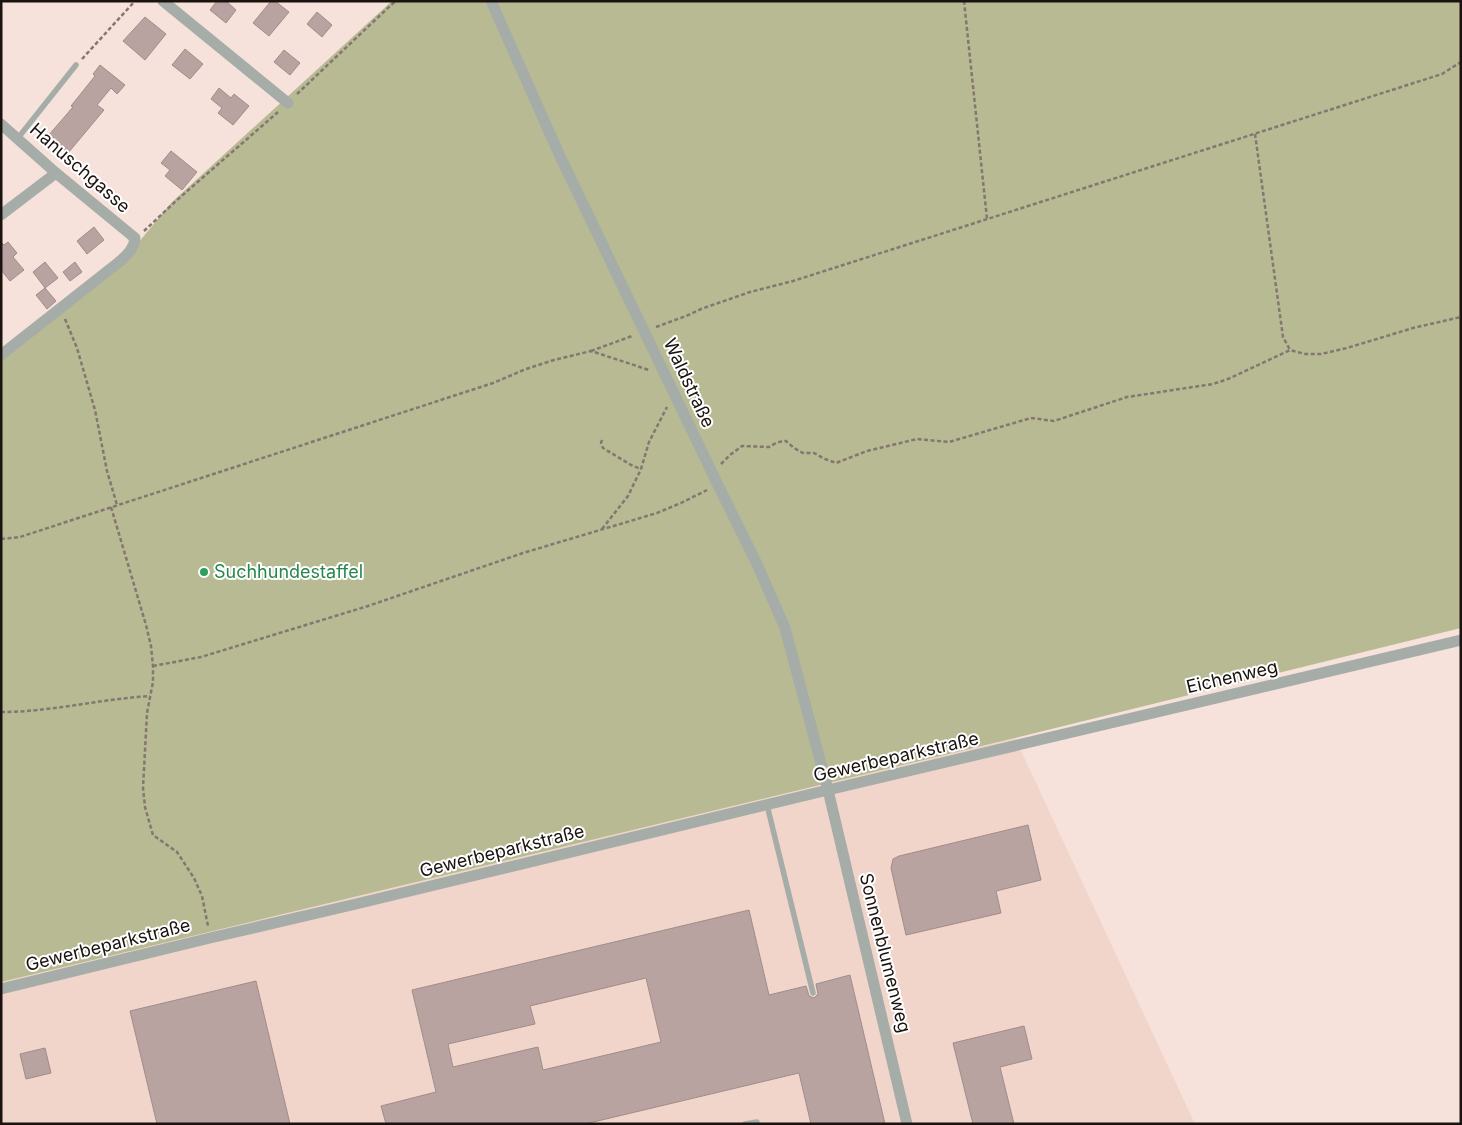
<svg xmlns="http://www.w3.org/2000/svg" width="1462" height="1125" font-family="Inter,sans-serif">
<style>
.built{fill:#f1d5ca}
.green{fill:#b7ba92}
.building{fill:#b8a3a0;stroke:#a08c89;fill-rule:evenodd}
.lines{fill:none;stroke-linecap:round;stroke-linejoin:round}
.path{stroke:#847771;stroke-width:2.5;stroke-dasharray:4 2.5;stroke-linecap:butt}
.lane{stroke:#a6ada8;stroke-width:5.5}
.street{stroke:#a6ada8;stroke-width:11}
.leisure-dot{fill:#2e9e5b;stroke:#fff;stroke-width:2}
.labels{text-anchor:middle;stroke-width:4;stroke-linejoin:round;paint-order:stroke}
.street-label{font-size:18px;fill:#1a1310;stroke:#fff}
.leisure-label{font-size:18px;fill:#27864d;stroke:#fff;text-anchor:start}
</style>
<rect width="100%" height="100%" fill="#f6e2da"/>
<!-- built -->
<path class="built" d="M1015,738L1195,1124H1V982Z"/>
<!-- green -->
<path class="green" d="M392,1H1461V628L1015,738L1,982V350L138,243L171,203Z"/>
<!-- building -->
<g class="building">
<path d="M217,1H226L236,10L226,23L210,10Z"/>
<path d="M271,1H275L289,12L269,36L253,23Z"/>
<path d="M317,12L332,25L322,37L307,24Z"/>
<path d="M145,17L166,34L145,60L123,41Z"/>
<path d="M185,49L203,64L190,79L172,65Z"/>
<path d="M284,50L300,63L290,75L274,62Z"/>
<path d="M100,65L125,85L117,94L111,88L97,105L104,110L68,153L48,136L73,107L71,106L95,76L93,74Z"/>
<path d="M219,88L231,98L234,94L249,106L233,125L218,113L222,108L211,99Z"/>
<path d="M171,151L197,172L182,190L165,176L170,170L161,163Z"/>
<path d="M94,227L104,240L87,254L77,241Z"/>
<path d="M1,242L4,245L8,242L17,253L13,257L24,270L10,281L1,270Z"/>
<path d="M45,262L58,278L45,288L33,272Z"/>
<path d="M75,262L82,272L70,281L63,272Z"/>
<path d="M45,288L56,301L47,309L36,295Z"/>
<path d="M1028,825L1041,880L996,891L1001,913L906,935L891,868L893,859L899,856Z"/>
<path d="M749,910L769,995L806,986L809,996L814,998L818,994L816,984L850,975L885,1124H811L799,1073L585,1124H386L381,1106L436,1092L412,990ZM646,978L661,1042L543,1070L538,1047L453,1067L448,1044L535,1024L530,1006Z"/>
<path d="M256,981L290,1124H157L130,1011Z"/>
<path d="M1024,1026L1032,1059L1000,1067L1014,1124H973L953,1043Z"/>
<path d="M45,1048L51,1073L26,1079L20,1054Z"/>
</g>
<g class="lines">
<!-- path -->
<g class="path">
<path d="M964,1L987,219"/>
<path d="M82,59L135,1"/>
<path d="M297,94L391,5L396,1"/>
<path d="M1255,134L1283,337L1290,350"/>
<path d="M144,231L177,200L278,112"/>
<path d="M65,319L77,348L95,410L107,471L117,505"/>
<path d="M656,327L686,316L701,309L750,292L793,281L1442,74L1461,62"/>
<path d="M591,351L632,336"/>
<path d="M602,440L601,443L603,448L631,465L641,469"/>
<path d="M721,464L730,455L742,446L769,447L776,443L783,441H786L794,448L803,453H814L825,459L836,463L867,451L917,439L949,442L1031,418L1054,421L1127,397L1213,384L1228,379L1290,350L1305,354H1321L1347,348L1413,328L1461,317"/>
<path d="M111,507L146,625L151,646L153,666V682L147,713L143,788L145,807L153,835L177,852L194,878L202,896L208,926"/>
<path d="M602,529L628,496L641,469L649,442L667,407"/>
<path d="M1,539L20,537L493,383L526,369L554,360L591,351L649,370"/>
<path d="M153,666L201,657L368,606L523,553L657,513L681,503L707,490"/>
<path d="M1,712C51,712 100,699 150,696"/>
</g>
<!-- lane -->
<g class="lane">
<path d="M18,138L76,65"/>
<path d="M767,805L813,993"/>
<path d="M745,1124L757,1122V1124"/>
</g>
<!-- street -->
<g class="street">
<path d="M163,1L288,103"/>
<path d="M491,1L559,154L718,485L757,564L785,628L828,790L907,1124"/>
<path d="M1,124L56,173L135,238C134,249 127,255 119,262L1,355"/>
<path d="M1,215L56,173"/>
<path d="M1,989L210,938L356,904L828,790L1461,640"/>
</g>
</g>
<!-- markers -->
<circle class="leisure-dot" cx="204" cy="572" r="5"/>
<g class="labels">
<!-- street labels -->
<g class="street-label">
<text transform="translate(80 168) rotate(41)" y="6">Hanuschgasse</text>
<text transform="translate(689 383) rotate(65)" y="6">Waldstraße</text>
<text transform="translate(1232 677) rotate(-13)" y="6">Eichenweg</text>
<text transform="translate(896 757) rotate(-13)" y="6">Gewerbeparkstraße</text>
<text transform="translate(502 851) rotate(-14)" y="6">Gewerbeparkstraße</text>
<text transform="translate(108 945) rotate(-14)" y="6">Gewerbeparkstraße</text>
<text transform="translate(885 953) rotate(76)" y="6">Sonnenblumenweg</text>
</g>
<!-- leisure labels -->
<g class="leisure-label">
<text x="214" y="578">Suchhundestaffel</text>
</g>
</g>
<!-- border -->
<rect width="1462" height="1125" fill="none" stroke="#1a1310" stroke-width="5"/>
</svg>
